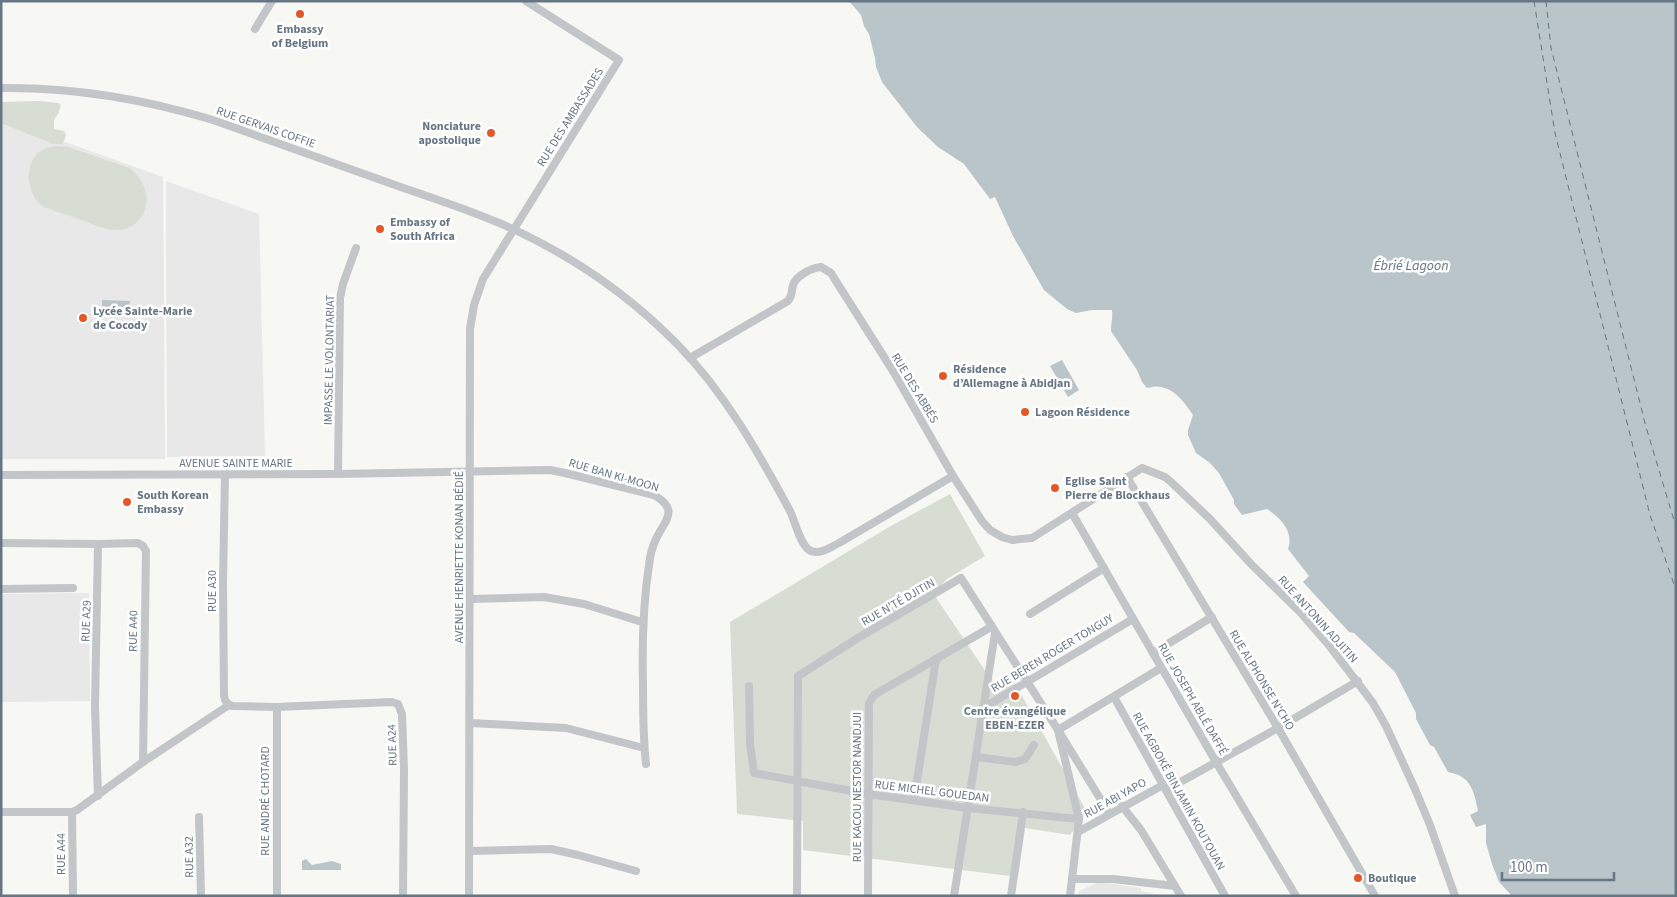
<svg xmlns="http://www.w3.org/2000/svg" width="1677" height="897" font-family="'Source Sans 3',sans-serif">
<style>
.built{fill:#e7e8e7}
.green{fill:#d8ddd4}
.water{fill:#bac5c9}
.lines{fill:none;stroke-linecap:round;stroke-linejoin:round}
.ferry{stroke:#617780;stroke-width:1;stroke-dasharray:6 5;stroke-linecap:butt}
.minor{stroke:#c2c6c9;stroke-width:8}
.poi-dot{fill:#e25828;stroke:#fff;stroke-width:2}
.labels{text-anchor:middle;stroke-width:5;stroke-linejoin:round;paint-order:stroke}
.poi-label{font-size:12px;font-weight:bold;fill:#667684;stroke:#fff;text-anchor:start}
.street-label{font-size:12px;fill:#667684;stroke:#fff}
.water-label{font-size:14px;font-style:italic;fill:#617780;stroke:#fff}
</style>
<rect width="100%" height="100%" fill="#f7f7f3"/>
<!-- built -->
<g class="built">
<path d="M1,119L163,177L165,459H1Z"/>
<path d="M166,181L259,214L265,456L167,457Z"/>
<path d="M89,593L90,701L1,702V594Z"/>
<path d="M1099,882L1141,888V891L1165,896H1078L1079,891Z"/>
</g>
<!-- green -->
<g class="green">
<path d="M39,101L58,103L61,105L58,114L54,120V129L64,131L66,135L63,144H53L1,123V102Z"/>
<path d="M56,146L68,147L130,168C140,177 149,190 146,205C145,212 142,217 137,222C120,238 98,226 79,219C67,215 54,211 42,206C28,194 23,168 38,153C43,149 50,147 56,146Z"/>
<path d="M950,494L985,556L947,579L933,593L998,690L1013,680L1087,812L1070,835L1025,828L1018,877L803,850V821L737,814L730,622L889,527Z"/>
</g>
<!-- water -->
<g class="water">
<path d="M849,1H1676V896H1512L1499,882L1492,864L1486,843V824L1476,827L1470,815L1478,811C1474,791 1471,776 1448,772L1434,747L1430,745L1416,719V713L1395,672L1354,633L1349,632L1303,582L1309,576L1288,549C1294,532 1281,518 1267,509L1242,515L1234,504V500L1219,473L1210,463L1196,453L1188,435V430L1193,415C1182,398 1168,381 1147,388L1142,382L1137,370L1111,331C1111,323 1113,317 1112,310H1092L1076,313L1067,309L1044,290L1013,236L995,197L990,199L964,164L938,147L917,127L882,82L876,67L875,58L869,34L864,26L861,15Z"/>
<path d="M102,300L130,301L129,312H102Z"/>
<path d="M1062,360L1079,390L1068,397L1050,366Z"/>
<path d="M306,859L312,865L332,861L341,864V870H302V861Z"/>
</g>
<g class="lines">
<!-- ferry -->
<g class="ferry">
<path d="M1534,1L1555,133L1650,515L1676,590"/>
<path d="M1546,1L1551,48L1646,427L1676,527"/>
</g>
<!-- minor -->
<g class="minor">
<path d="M255,29L272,1"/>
<path d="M1,88C73,87 144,99 213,120C274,142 334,163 395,185C435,199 477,212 515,230C575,258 632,298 678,345C725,393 758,452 790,511C795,521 800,544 809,550C819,556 831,547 839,543L953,476"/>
<path d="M690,358L788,301C793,295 791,292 793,285C796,276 811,268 821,267L831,273L834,278L893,371L953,476L982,521L990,530L1002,537L1012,540L1032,538L1142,468L1165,477L1171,482L1210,519L1251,564L1301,613L1328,644L1373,703L1386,726L1415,789L1430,825L1455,896"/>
<path d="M338,474L340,298L343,284L356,248"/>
<path d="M1,475L338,474L550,470L565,473L654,495C680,510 665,520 656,539C652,547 650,556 649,565C643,604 642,644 643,684C643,711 643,738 646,764"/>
<path d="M225,475L223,582L224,695L225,700L229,705"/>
<path d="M1127,477L1278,728L1375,896"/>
<path d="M1072,513L1216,762L1296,896"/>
<path d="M1,543L98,544L95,707L98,796"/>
<path d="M98,544L138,543L143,546L146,551L143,762"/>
<path d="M1,589L73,588"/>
<path d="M470,599L544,597L584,604L642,622"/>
<path d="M1030,614L1104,568"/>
<path d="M1153,653L1212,617"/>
<path d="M749,686L750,743L754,773L868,794L968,808L1079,819"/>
<path d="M1114,697L1225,896"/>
<path d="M229,705L233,706L277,707L392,702L398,704L402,714L404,769L403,896"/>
<path d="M983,708L1133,619"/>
<path d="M470,723L566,728L644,748"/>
<path d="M976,757L1016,762L1025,759L1034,745"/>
<path d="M1166,790L1278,728L1358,681"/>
<path d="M914,800L936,659"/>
<path d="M1122,806L1141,830L1181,896"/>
<path d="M1,812H72L77,810L143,762L229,705"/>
<path d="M72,812L73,896"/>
<path d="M199,817L201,896"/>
<path d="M1078,832L1163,785"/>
<path d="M470,851L551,849L578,855L636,871"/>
<path d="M1072,879H1113L1175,886"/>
<path d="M277,896V707"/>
<path d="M469,896L470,329L474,305L483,279L619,60L526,1"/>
<path d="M797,896L798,676L858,638L961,578L1058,730L1109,813"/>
<path d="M868,896L869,703L874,695L991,627"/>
<path d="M954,896L995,633"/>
<path d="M1011,896L1023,812"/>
<path d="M1070,896L1079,819L1058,730L1161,668"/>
</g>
</g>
<!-- markers -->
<g class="poi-dot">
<circle cx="300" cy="14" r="5"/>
<circle cx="491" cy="133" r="5"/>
<circle cx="380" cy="229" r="5"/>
<circle cx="83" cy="318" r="5"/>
<circle cx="943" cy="376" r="5"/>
<circle cx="1025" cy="412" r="5"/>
<circle cx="1055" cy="488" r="5"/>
<circle cx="127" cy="502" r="5"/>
<circle cx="1015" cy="696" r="5"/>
<circle cx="1358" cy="878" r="5"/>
</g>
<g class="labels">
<!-- poi labels -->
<g class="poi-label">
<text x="300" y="33" text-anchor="middle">Embassy<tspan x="300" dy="14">of Belgium</tspan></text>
<text x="481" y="130" text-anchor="end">Nonciature<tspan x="481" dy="14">apostolique</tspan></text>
<text x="390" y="226">Embassy of<tspan x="390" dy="14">South Africa</tspan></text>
<text x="93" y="315">Lycée Sainte-Marie<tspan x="93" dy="14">de Cocody</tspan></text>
<text x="953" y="373">Résidence<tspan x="953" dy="14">d’Allemagne à Abidjan</tspan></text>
<text x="1035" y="416">Lagoon Résidence</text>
<text x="1065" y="485">Eglise Saint<tspan x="1065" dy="14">Pierre de Blockhaus</tspan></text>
<text x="137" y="499">South Korean<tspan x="137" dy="14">Embassy</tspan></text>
<text x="1015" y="715" text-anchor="middle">Centre évangélique<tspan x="1015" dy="14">EBEN-EZER</tspan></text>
<text x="1368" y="882">Boutique</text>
</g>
<!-- street labels -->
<g class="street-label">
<text transform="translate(570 117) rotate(-58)" y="4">RUE DES AMBASSADES</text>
<text transform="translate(266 127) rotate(19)" y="4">RUE GERVAIS COFFIE</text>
<text transform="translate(329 360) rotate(-89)" y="4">IMPASSE LE VOLONTARIAT</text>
<text transform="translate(915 388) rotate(59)" y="4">RUE DES ABBÉS</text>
<text x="236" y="467">AVENUE SAINTE MARIE</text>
<text transform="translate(614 475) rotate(16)" y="4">RUE BAN KI-MOON</text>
<text transform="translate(459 557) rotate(-90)" y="4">AVENUE HENRIETTE KONAN BÉDIÉ</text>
<text transform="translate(212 591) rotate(-90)" y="4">RUE A30</text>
<text transform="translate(898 602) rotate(-30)" y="4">RUE N'TÉ DJITIN</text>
<text transform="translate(1318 619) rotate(48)" y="4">RUE ANTONIN ADJITIN</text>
<text transform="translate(86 621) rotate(-88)" y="4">RUE A29</text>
<text transform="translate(133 631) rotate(-89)" y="4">RUE A40</text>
<text transform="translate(1052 653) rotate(-31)" y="4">RUE BEREN ROGER TONGUY</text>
<text transform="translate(1262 680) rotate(59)" y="4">RUE ALPHONSE N'CHO</text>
<text transform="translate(1193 699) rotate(60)" y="4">RUE JOSEPH ABLÉ DAFFÉ</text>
<text transform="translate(392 745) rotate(-92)" y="4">RUE A24</text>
<text transform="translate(857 787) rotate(-90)" y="4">RUE KACOU NESTOR NANDJUI</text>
<text transform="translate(932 791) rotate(7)" y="4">RUE MICHEL GOUEDAN</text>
<text transform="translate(1179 791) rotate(61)" y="4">RUE AGBOKÉ BINJAMIN KOUTOUAN</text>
<text transform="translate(1115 798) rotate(-29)" y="4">RUE ABI YAPO</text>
<text transform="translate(265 801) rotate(-90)" y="4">RUE ANDRÉ CHOTARD</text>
<text transform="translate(61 854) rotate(-90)" y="4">RUE A44</text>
<text transform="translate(189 857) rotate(-91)" y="4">RUE A32</text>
</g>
<!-- water labels -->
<g class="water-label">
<text x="1411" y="270">Ébrié Lagoon</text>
</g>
</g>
<!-- border -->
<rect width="1677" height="897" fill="none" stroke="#667684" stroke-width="5"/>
<!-- scale -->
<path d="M1502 872v8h112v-8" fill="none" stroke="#667684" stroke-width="2.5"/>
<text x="1510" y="872" font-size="15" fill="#667684" stroke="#ffffff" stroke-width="4" paint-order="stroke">100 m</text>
</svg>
